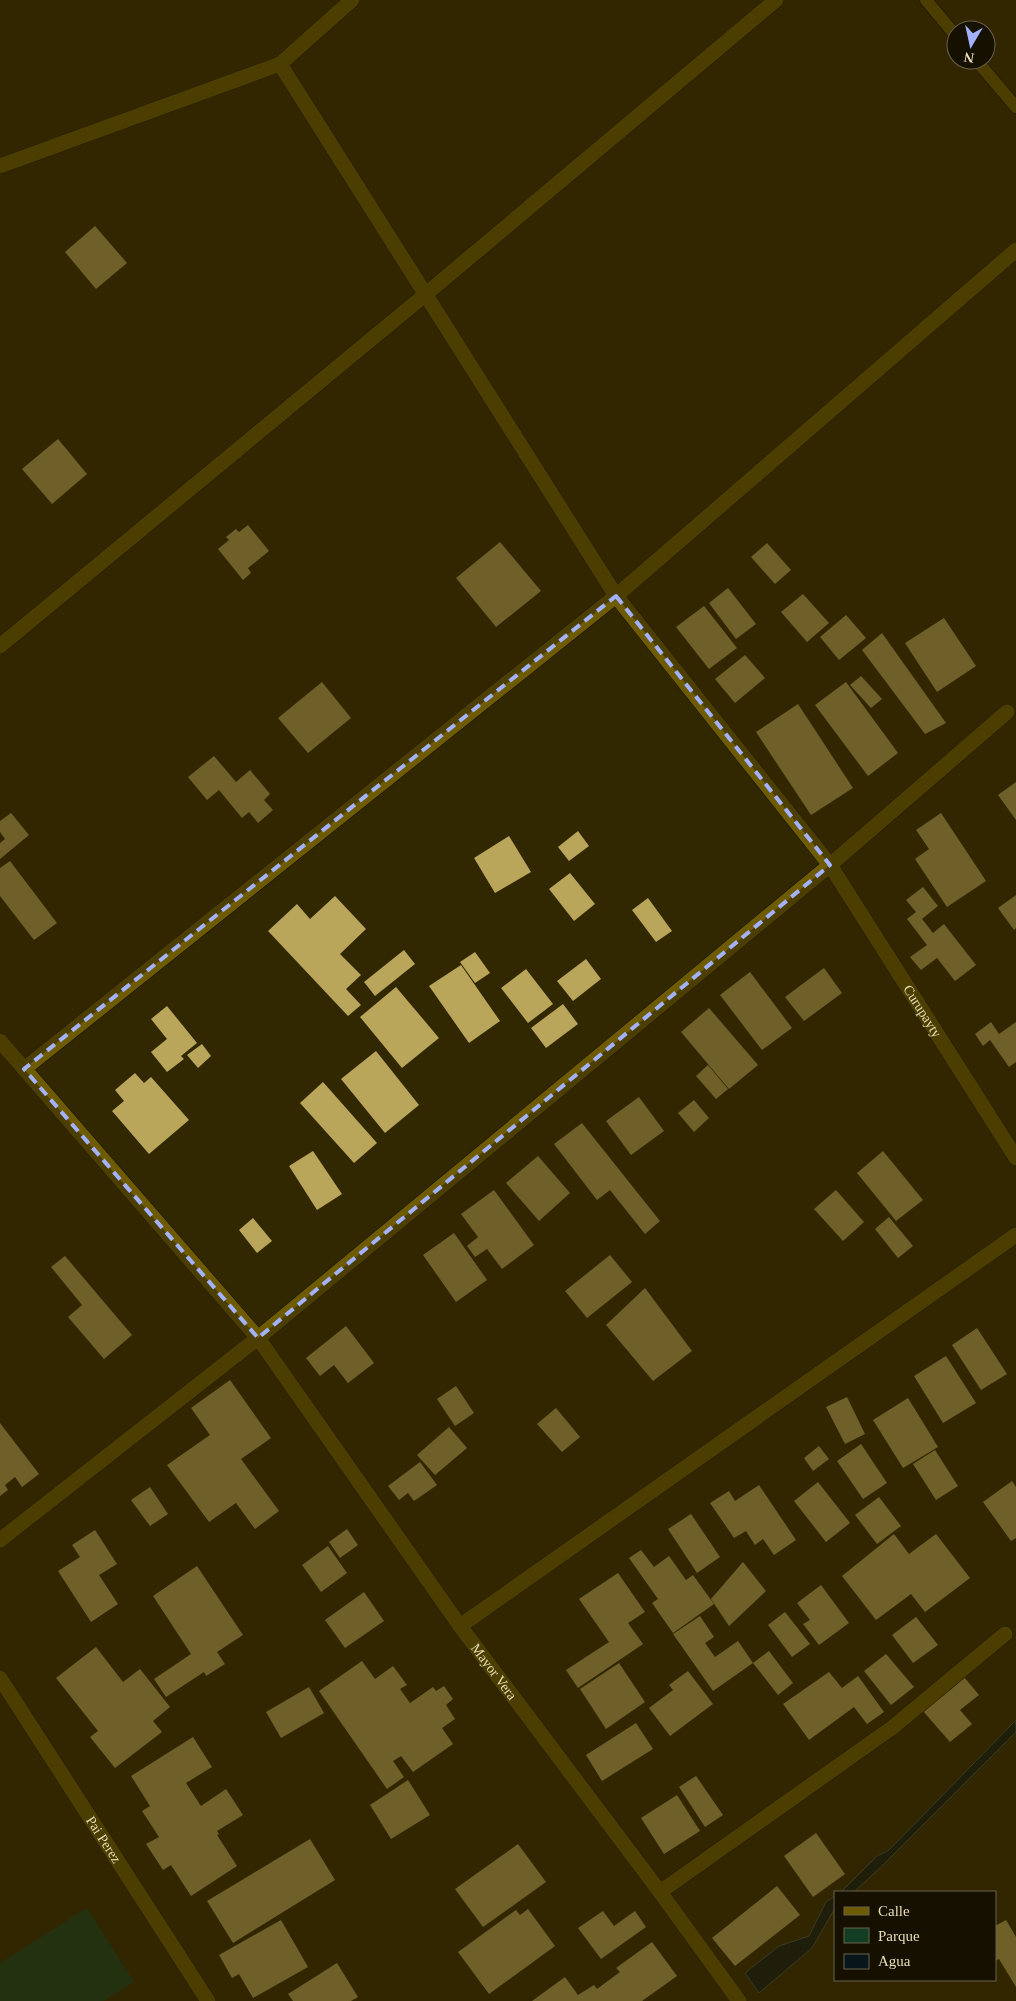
<svg xmlns="http://www.w3.org/2000/svg" width="1016" height="2001" font-family="'Times New Roman',serif">
<style>
.green{fill:#133e25}
.water{fill:#07161a;stroke:#4a524a}
.building{fill:#b9a65a}
.lines{fill:none;stroke-linecap:round;stroke-linejoin:round}
.lane-casing{stroke:#161000;stroke-width:14}
.street-casing{stroke:#161000;stroke-width:16}
.lane{stroke:#6e5b00;stroke-width:12}
.street{stroke:#6e5b00;stroke-width:15}
.marked{fill:none;stroke:#a3b2fd;stroke-width:4;stroke-dasharray:10 6;stroke-linejoin:round}
.labels{text-anchor:middle;stroke-width:5;stroke-linejoin:round;paint-order:stroke}
.street-label{font-size:14px;fill:#e7deb9;stroke:#161000}
</style>
<rect width="100%" height="100%" fill="#312700"/>
<!-- green -->
<path class="green" d="M87,1908L134,1982L103,2001H0V1963Z"/>
<!-- water -->
<g class="water">
<path d="M1016,1720V1732L884,1864L854,1892H841L877,1856L889,1850Z"/>
<path d="M835,1896V1908L812,1948L759,1993L745,1973L779,1946L809,1936L826,1902Z"/>
</g>
<!-- building -->
<g class="building">
<path d="M95,226L127,263L96,289L65,252Z"/>
<path d="M58,439L87,474L52,504L22,469Z"/>
<path d="M248,525L269,551L248,568L251,573L243,580L218,549L229,540L226,537L236,529L239,532Z"/>
<path d="M500,542L541,591L496,627L456,578Z"/>
<path d="M767,543L791,570L775,584L751,557Z"/>
<path d="M728,588L756,624L736,639L709,603Z"/>
<path d="M803,594L829,623L807,642L781,612Z"/>
<path d="M704,606L737,648L709,669L676,627Z"/>
<path d="M846,615L866,638L839,660L820,637Z"/>
<path d="M944,618L976,666L937,692L905,643Z"/>
<path d="M882,633L946,723L925,734L862,650Z"/>
<path d="M745,655L765,678L735,703L715,679Z"/>
<path d="M861,676L882,699L871,708L850,685Z"/>
<path d="M322,682L351,718L308,753L278,718Z"/>
<path d="M846,682L898,753L868,776L815,705Z"/>
<path d="M798,704L853,788L811,815L756,732Z"/>
<path d="M214,756L236,782L250,770L270,794L264,800L273,810L258,823L249,812L242,818L219,790L207,800L188,777Z"/>
<path d="M1016,782V820L998,795Z"/>
<path d="M11,813L29,835L0,859V843L5,839L0,832V821Z"/>
<path d="M941,813L986,881L947,907L915,859L929,849L916,830Z"/>
<path d="M578,831L589,846L569,861L558,847Z"/>
<path d="M509,836L531,872L495,893L474,858Z"/>
<path d="M10,861L57,923L34,940L0,896V868Z"/>
<path d="M570,873L595,904L574,921L549,889Z"/>
<path d="M923,887L938,906L922,919L933,933L944,924L976,965L955,981L937,958L921,970L910,957L927,945L907,919L916,912L906,900Z"/>
<path d="M1016,895V928L1014,930L998,908Z"/>
<path d="M335,896L366,929L340,954L361,975L346,989L361,1005L348,1016L268,931L297,904L310,919Z"/>
<path d="M648,898L672,931L656,942L632,910Z"/>
<path d="M404,950L415,964L375,996L364,982Z"/>
<path d="M475,952L490,973L475,983L460,962Z"/>
<path d="M586,959L601,979L573,1001L557,981Z"/>
<path d="M461,965L500,1021L469,1043L429,986Z"/>
<path d="M824,968L842,993L804,1021L785,997Z"/>
<path d="M526,969L553,1004L528,1023L501,988Z"/>
<path d="M750,972L792,1028L762,1050L720,995Z"/>
<path d="M396,987L439,1038L402,1068L360,1017Z"/>
<path d="M563,1004L578,1024L546,1048L531,1028Z"/>
<path d="M167,1006L197,1043L181,1056L184,1059L167,1072L151,1052L167,1039L151,1019Z"/>
<path d="M709,1008L758,1065L729,1089L681,1032Z"/>
<path d="M991,1022L999,1034L1016,1022V1062L1009,1067L990,1040L983,1046L975,1034Z"/>
<path d="M202,1044L211,1056L198,1068L187,1055Z"/>
<path d="M376,1051L419,1105L385,1133L341,1079Z"/>
<path d="M708,1065L728,1089L716,1099L696,1076Z"/>
<path d="M135,1073L144,1083L151,1077L189,1120L149,1154L112,1111L124,1101L115,1090Z"/>
<path d="M323,1082L377,1143L354,1163L300,1103Z"/>
<path d="M639,1097L664,1131L631,1155L606,1121Z"/>
<path d="M694,1100L709,1118L694,1132L678,1113Z"/>
<path d="M582,1123L660,1221L645,1234L610,1190L597,1200L554,1144Z"/>
<path d="M313,1151L342,1194L317,1210L289,1166Z"/>
<path d="M883,1151L923,1200L896,1221L857,1173Z"/>
<path d="M538,1156L570,1193L539,1221L506,1183Z"/>
<path d="M494,1190L534,1245L502,1269L487,1249L475,1257L467,1246L478,1237L461,1214Z"/>
<path d="M836,1190L864,1222L843,1241L814,1209Z"/>
<path d="M889,1217L913,1246L898,1258L875,1229Z"/>
<path d="M253,1218L272,1241L257,1253L239,1230Z"/>
<path d="M454,1233L487,1280L456,1302L423,1255Z"/>
<path d="M610,1255L632,1282L587,1318L565,1291Z"/>
<path d="M65,1256L132,1335L104,1359L68,1317L82,1305L51,1267Z"/>
<path d="M645,1288L692,1351L653,1381L606,1325Z"/>
<path d="M346,1326L374,1363L348,1383L334,1365L320,1376L306,1358Z"/>
<path d="M977,1328L1007,1374L981,1390L952,1345Z"/>
<path d="M946,1356L976,1403L943,1423L914,1376Z"/>
<path d="M230,1380L271,1438L241,1459L279,1511L255,1529L236,1503L209,1522L167,1465L210,1435L191,1408Z"/>
<path d="M456,1386L474,1413L455,1426L437,1399Z"/>
<path d="M847,1397L865,1434L845,1444L826,1407Z"/>
<path d="M908,1398L938,1447L903,1468L873,1420Z"/>
<path d="M556,1408L580,1437L562,1452L537,1424Z"/>
<path d="M0,1423L39,1474L22,1487L15,1477L5,1485L8,1490L0,1496Z"/>
<path d="M449,1427L467,1448L435,1475L417,1455Z"/>
<path d="M861,1444L887,1483L863,1499L837,1461Z"/>
<path d="M819,1446L829,1459L813,1471L804,1458Z"/>
<path d="M935,1450L958,1486L936,1500L913,1464Z"/>
<path d="M420,1462L437,1485L414,1501L408,1493L399,1500L388,1486Z"/>
<path d="M1012,1481L1016,1487V1538L1011,1541L983,1502Z"/>
<path d="M818,1482L850,1523L826,1542L794,1501Z"/>
<path d="M759,1485L796,1540L774,1555L763,1539L755,1545L746,1531L734,1538L710,1503L729,1491L735,1501Z"/>
<path d="M150,1487L168,1514L150,1526L131,1500Z"/>
<path d="M879,1497L901,1526L877,1544L855,1515Z"/>
<path d="M691,1514L720,1557L697,1573L668,1529Z"/>
<path d="M347,1529L358,1545L340,1558L329,1542Z"/>
<path d="M95,1530L117,1564L99,1575L118,1604L91,1622L58,1571L80,1557L72,1545Z"/>
<path d="M894,1534L909,1554L936,1534L970,1578L925,1612L911,1594L876,1620L842,1576Z"/>
<path d="M328,1546L347,1573L321,1592L302,1565Z"/>
<path d="M641,1550L654,1567L669,1556L686,1580L693,1575L714,1604L673,1633L652,1603L658,1599L629,1558Z"/>
<path d="M743,1562L766,1591L729,1626L711,1599Z"/>
<path d="M197,1566L243,1635L217,1652L225,1664L206,1676L204,1672L166,1697L154,1679L191,1654L153,1596Z"/>
<path d="M618,1573L645,1612L628,1623L643,1644L578,1688L566,1670L609,1642L579,1599Z"/>
<path d="M821,1585L849,1623L819,1645L803,1624L810,1620L797,1603Z"/>
<path d="M364,1592L384,1621L345,1648L325,1620Z"/>
<path d="M785,1612L810,1644L792,1657L768,1625Z"/>
<path d="M700,1616L714,1637L705,1643L715,1657L738,1641L753,1663L713,1691L673,1634Z"/>
<path d="M916,1617L938,1645L913,1663L892,1635Z"/>
<path d="M96,1647L123,1682L140,1669L170,1707L153,1721L162,1732L115,1768L90,1737L98,1731L56,1678Z"/>
<path d="M769,1651L793,1683L778,1695L753,1663Z"/>
<path d="M886,1654L914,1687L891,1705L864,1671Z"/>
<path d="M362,1661L375,1679L393,1666L407,1685L400,1689L410,1703L433,1687L436,1691L444,1686L453,1699L446,1705L455,1719L442,1728L453,1744L413,1772L401,1756L393,1761L404,1777L387,1789L319,1691Z"/>
<path d="M619,1663L645,1702L606,1729L580,1689Z"/>
<path d="M688,1671L713,1704L670,1736L649,1708L673,1690L669,1685Z"/>
<path d="M829,1672L842,1688L858,1676L884,1712L867,1724L854,1707L809,1740L783,1704Z"/>
<path d="M964,1677L979,1695L960,1710L972,1724L950,1742L923,1711Z"/>
<path d="M309,1687L324,1713L281,1738L266,1712Z"/>
<path d="M636,1723L653,1749L602,1781L586,1755Z"/>
<path d="M193,1737L212,1767L186,1783L201,1806L226,1789L243,1815L217,1831L219,1834L217,1835L237,1866L191,1896L171,1865L163,1870L146,1844L159,1837L142,1811L150,1806L131,1776Z"/>
<path d="M696,1776L723,1815L705,1827L679,1787Z"/>
<path d="M408,1780L430,1815L391,1839L370,1805Z"/>
<path d="M677,1795L700,1831L664,1854L641,1818Z"/>
<path d="M816,1833L845,1874L813,1897L784,1856Z"/>
<path d="M310,1839L335,1880L233,1943L207,1901Z"/>
<path d="M518,1844L546,1882L483,1927L455,1889Z"/>
<path d="M777,1886L800,1915L735,1966L712,1938Z"/>
<path d="M528,1909L555,1946L489,1994L458,1952L516,1910L520,1915Z"/>
<path d="M603,1911L614,1926L635,1911L646,1927L601,1959L578,1928Z"/>
<path d="M281,1920L308,1967L253,1998L239,1974L232,1978L219,1955Z"/>
<path d="M1006,1920L1016,1937V1987L999,1959L995,1961V1926Z"/>
<path d="M652,1942L677,1976L642,2001H532L565,1977L578,1995L594,1985L597,1989L620,1972L616,1968Z"/>
<path d="M337,1963L358,1997L351,2001H293L288,1994Z"/>
</g>
<g class="lines">
<defs>
<g id="lane">
<path d="M926,0L956,36"/>
<path d="M976,60L1016,107"/>
</g>
<g id="street">
<path id="s1" d="M280,64L616,596L830,865L1016,1158"/>
<path d="M0,166L280,64L352,0"/>
<path d="M0,646L426,294L776,0"/>
<path id="s2" d="M0,1041L258,1338L460,1626L660,1892L739,2001"/>
<path d="M24,1069L616,596L1016,250"/>
<path d="M0,1540L258,1338L830,865L1007,712"/>
<path d="M460,1626L1016,1235"/>
<path id="s3" d="M0,1678L208,2001"/>
<path d="M660,1892L893,1727L1005,1634"/>
</g>
</defs>
<!-- lane casing -->
<use href="#lane" class="lane-casing"/>
<!-- street casing -->
<use href="#street" class="street-casing"/>
<!-- lane -->
<use href="#lane" class="lane"/>
<!-- street -->
<use href="#street" class="street"/>
</g>
<!-- marked area -->
<path d="M0 0H1016V2001H0ZM616,596L830,865L258,1338L24,1069Z" fill="#312700" fill-opacity=".55" fill-rule="evenodd"/>
<path class="marked" d="M616,596L830,865L258,1338L24,1069Z"/>
<g class="labels">
<!-- street labels -->
<g class="street-label">
<text dy="5" stroke="none"><textPath href="#s1" startOffset="1146">Curupayty</textPath></text>
<text dy="5" stroke="none"><textPath href="#s2" startOffset="802">Mayor Vera</textPath></text>
<text dy="5" stroke="none"><textPath href="#s3" startOffset="192">Pai Perez</textPath></text>
</g>
</g>
<!-- legend -->
<rect x="834" y="1891" width="162" height="90" fill="#161000" stroke="#6a624a"/>
<rect x="844" y="1907" width="25" height="8" fill="#6e5b00" stroke="#6a624a"/>
<text x="878" y="1916" font-size="15" fill="#e7deb9">Calle</text>
<rect x="844" y="1928" width="25" height="15" fill="#133e25" stroke="#6a624a"/>
<text x="878" y="1941" font-size="15" fill="#e7deb9">Parque</text>
<rect x="844" y="1954" width="25" height="15" fill="#07161a" stroke="#6a624a"/>
<text x="878" y="1966" font-size="15" fill="#e7deb9">Agua</text>
<!-- north arrow -->
<g transform="translate(971 45) rotate(189)"><circle r="24" fill="#161000" stroke="#6a624a"/>
<path d="M0-4L9 19L0 12L-9 19Z" fill="#a3b2fd"/>
<text y="-8" font-size="14" font-weight="bold" text-anchor="middle" fill="#e7deb9">N</text>
</g>
</svg>
